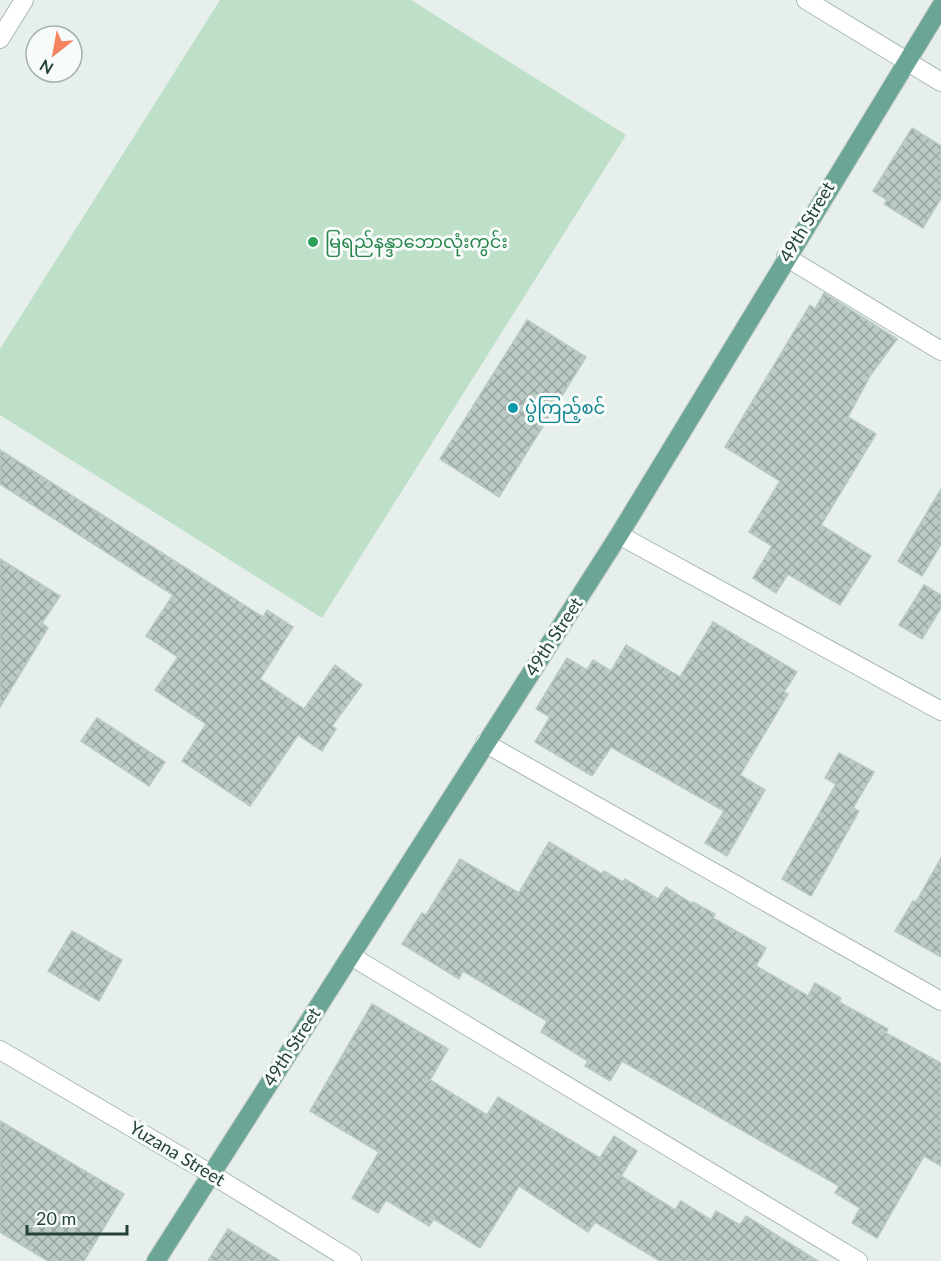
<svg xmlns="http://www.w3.org/2000/svg" width="941" height="1261" font-family="Lato,'Noto Sans Myanmar',sans-serif">
<style>
.grass{fill:#bfe0c8}
.building{fill:url(#building-cross-hatch);stroke:#b8c9c2;stroke-width:1.5}
.lines{fill:none;stroke-linecap:round;stroke-linejoin:round}
.minor-casing{stroke:#a8b8b2;stroke-width:20}
.major-casing{stroke:#c2cac8;stroke-width:20}
.minor{stroke:#fff;stroke-width:18}
.major{stroke:#6aa596;stroke-width:18}
.leisure-dot{fill:#2e9e5b;stroke:#f7fbf9;stroke-width:2}
.culture-dot{fill:#0f9aa8;stroke:#f7fbf9;stroke-width:2}
.labels{text-anchor:middle;stroke-width:6;stroke-linejoin:round;paint-order:stroke}
.street-label{font-size:18px;fill:#24423a;stroke:#f7fbf9}
.leisure-label{font-size:18px;fill:#27864d;stroke:#f7fbf9;text-anchor:start}
.culture-label{font-size:18px;fill:#0d838f;stroke:#f7fbf9;text-anchor:start}
</style>
<defs>
<pattern id="building-cross-hatch" width="8" height="8" patternUnits="userSpaceOnUse" patternTransform="scale(1.5)"><rect width="8" height="8" fill="#bbcac4"/><path d="M0 0l8 8M0 8l8-8" fill="none" stroke="#98a6a0"/></pattern>
</defs>
<rect width="100%" height="100%" fill="#e6efeb"/>
<!-- grass -->
<path class="grass" d="M220,0H411L626,135L322,618L0,415V349Z"/>
<!-- building -->
<g class="building">
<path d="M912,128L941,146V198L923,228L884,204L887,200L873,191Z"/>
<path d="M824,293L897,339L870,376L848,417L876,434L821,525L871,556L840,605L788,574L776,593L753,578L772,546L749,532L780,481L725,447L810,305L815,309Z"/>
<path d="M527,320L586,357L499,497L440,459Z"/>
<path d="M0,450L263,617L267,610L293,627L260,679L304,709L335,665L362,685L332,726L336,729L322,751L298,735L250,806L182,761L206,724L155,690L178,657L146,636L173,595L0,484Z"/>
<path d="M941,489V544L922,576L898,561Z"/>
<path d="M0,559L60,596L42,623L48,628L0,707Z"/>
<path d="M924,585L941,595V608L922,639L899,625Z"/>
<path d="M713,622L797,672L784,692L788,694L740,775L765,790L727,856L705,843L724,811L611,747L592,776L535,742L550,717L536,709L567,658L587,670L593,660L611,671L626,645L680,677Z"/>
<path d="M97,718L165,762L149,786L81,741Z"/>
<path d="M839,753L874,772L853,808L859,811L811,896L782,879L836,784L825,778Z"/>
<path d="M549,842L602,874L604,871L623,882L625,879L658,899L666,887L692,904L693,902L715,914L713,918L766,948L756,966L808,996L815,983L841,998L839,1002L888,1029L886,1033L941,1063V1166L924,1156L877,1238L852,1223L860,1208L835,1193L839,1186L622,1061L610,1081L585,1066L588,1061L541,1032L547,1021L463,971L459,979L402,944L422,913L426,915L460,859L519,893Z"/>
<path d="M941,858V957L895,931L913,901L916,902Z"/>
<path d="M72,931L122,960L99,1001L48,971Z"/>
<path d="M372,1004L448,1049L430,1080L487,1115L498,1097L600,1158L614,1136L637,1151L621,1176L675,1210L681,1201L711,1220L716,1211L740,1225L746,1216L818,1261H660L595,1222L588,1232L519,1186L480,1248L434,1219L429,1226L386,1200L378,1213L352,1198L379,1152L310,1111Z"/>
<path d="M0,1121L124,1194L84,1261H48L0,1232Z"/>
<path d="M228,1229L280,1261H208Z"/>
</g>
<g class="lines">
<defs>
<g id="minor">
<path d="M806,0L941,82"/>
<path d="M0,39L24,0"/>
<path d="M786,257L941,351"/>
<path d="M619,535L941,711"/>
<path d="M485,743L941,1001"/>
<path d="M351,956L858,1261"/>
<path d="M0,1050L211,1174L352,1261"/>
</g>
<path id="major" d="M156,1261L619,535L941,6"/>
</defs>
<!-- minor casing -->
<use href="#minor" class="minor-casing"/>
<!-- major casing -->
<use href="#major" class="major-casing"/>
<!-- minor -->
<use href="#minor" class="minor"/>
<!-- major -->
<use href="#major" class="major"/>
</g>
<!-- markers -->
<circle class="leisure-dot" cx="313" cy="242" r="6"/>
<circle class="culture-dot" cx="513" cy="408" r="6"/>
<g class="labels">
<!-- street labels -->
<g class="street-label">
<text transform="translate(807 222) rotate(-59)" y="6">49th Street</text>
<text transform="translate(554 637) rotate(-57)" y="6">49th Street</text>
<text transform="translate(292 1047) rotate(-57)" y="6">49th Street</text>
<text transform="translate(177 1154) rotate(31)" y="6">Yuzana Street</text>
</g>
<!-- leisure labels -->
<g class="leisure-label">
<text x="325" y="248">မြရည်နန္ဒာဘောလုံးကွင်း</text>
</g>
<!-- culture labels -->
<g class="culture-label">
<text x="525" y="414">ပွဲကြည့်စင်</text>
</g>
</g>
<!-- north arrow -->
<g transform="translate(54 54) rotate(211)"><circle r="28" fill="#f7fbf9" stroke="#a3b1ad" stroke-width="1.5"/>
<path d="M0-4.5L10 22L0 15L-10 22Z" fill="#f4845f"/>
<text y="-9" font-size="16" font-weight="bold" text-anchor="middle" fill="#24423a">N</text>
</g>
<!-- scale -->
<path d="M27 1225v9h100v-9" fill="none" stroke="#24423a" stroke-width="3"/>
<text x="36" y="1225" font-size="18" fill="#24423a" stroke="#f7fbf9" stroke-width="4.5" paint-order="stroke">20 m</text>
</svg>
